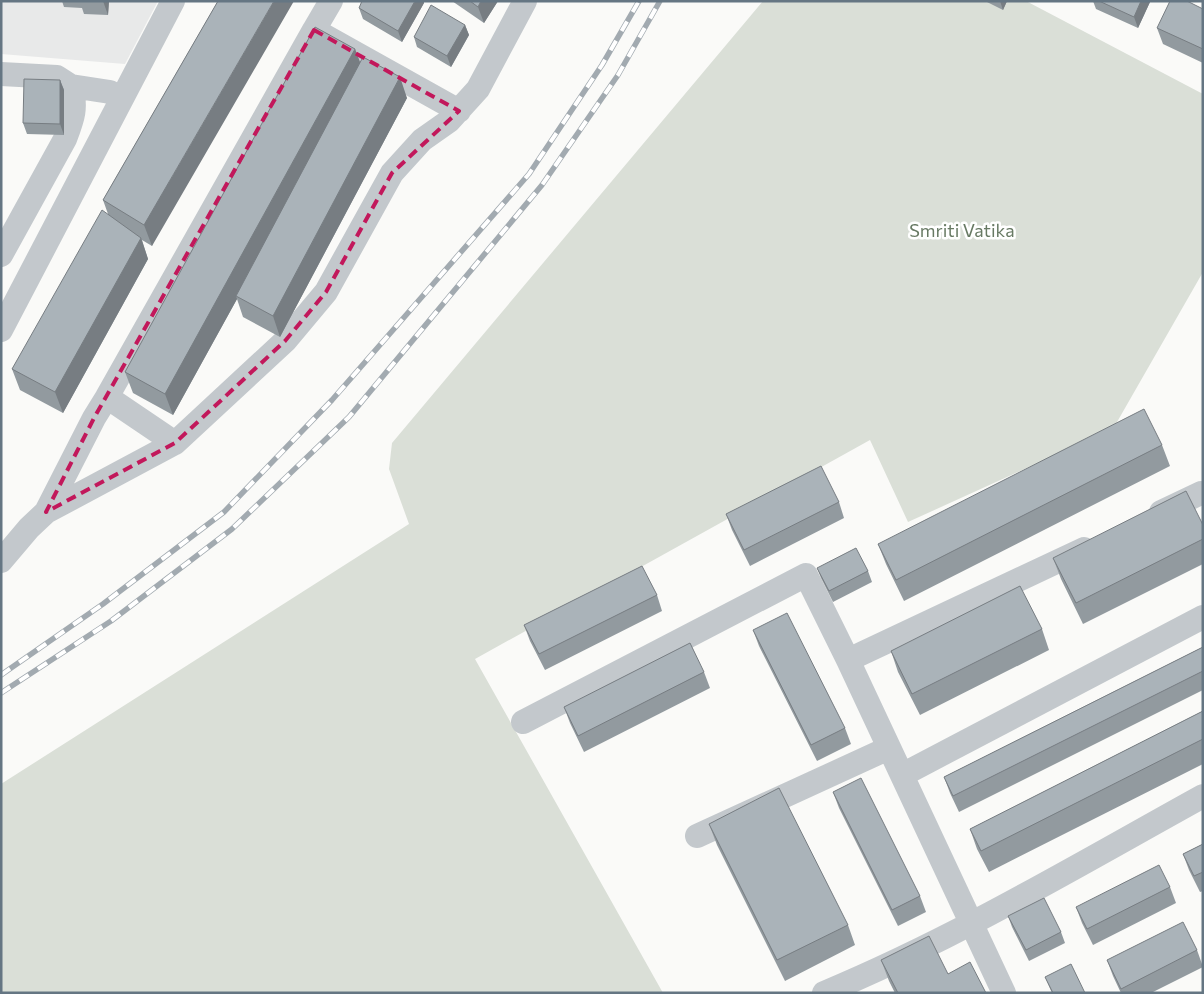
<svg xmlns="http://www.w3.org/2000/svg" width="1204" height="994" font-family="Commissioner,sans-serif">
	<style>
		.built { fill: #e8e9e9 }
		.green { fill: #dadfd7 }
		.lines { fill: none; stroke-linecap: round; stroke-linejoin: round }
		.street { stroke: #c3c8cc; stroke-width: 24 }
		.rail-casing { stroke: #a2aab0; stroke-width: 5.5 }
		.rail { stroke: #fff; stroke-width: 4; stroke-dasharray: 11; stroke-linecap: butt }
		.wall { fill: #929a9f }
		.shaded-wall { fill: #777d82 }
		.building { fill: #aab3b9; stroke: #777d82 }
		.marked { fill: none; stroke: #c2185b; stroke-width: 4; stroke-dasharray: 10 6; stroke-linejoin: round }
		.labels { text-anchor: middle; dominant-baseline: central; stroke-width: 5; stroke-linejoin: round; paint-order: stroke }
		.park-label { font-size: 18px; fill: #687a64; stroke: #fff }
	</style>
	<rect width="100%" height="100%" fill="#fafaf8"/>
	<path class="built" d="M 1,1 L 158,1 L 125,64 L 1,54 Z"/>
	<path class="green" d="M 763,1 L 1026,1 L 1203,94 L 1203,272 L 1113,429 L 908,522 L 870,440 L 475,659 L 663,993 L 1,993 L 1,784 L 409,524 L 389,469 L 392,443 Z"/>
	<g class="lines">
		<path class="street" d="M 314,30 L 331,1
			M 1,74 L 57,77 L 71,86 C 77,108 73,118 65,139 L 1,255
			M 71,86 L 110,92 L 121,100
			M 1,330 L 173,1
			M 107,397 L 314,30 L 459,111
			M 46,512 L 94,418 L 107,397 L 175,443
			M 1161,512 L 1201,493
			M 1,561 L 29,528 L 46,512 L 175,443 L 285,341 L 326,292 L 392,173 L 422,140 L 449,121 L 478,89 L 525,1
			M 848,660 L 1084,549
			M 523,722 L 806,575 L 848,660 L 1004,993
			M 902,775 L 1203,617
			M 697,836 L 889,748
			M 824,993 C 956,938 1078,865 1203,796"/>
		<g class="rail-casing">
			<path id="rail" d="M 1,675 L 103,604 L 224,512 L 332,400 L 529,174 L 602,65 L 639,1
				M 1,693 L 111,621 L 232,529 L 349,417 L 542,185 L 618,75 L 660,1"/>
		</g>
		<use href="#rail" class="rail"/>
	</g>
	<path class="wall" d="M 62,1 L 109,1 L 108,15 L 84,14 L 82,8 L 64,7 Z
		M 218,1 L 152,246 L 142,240 L 148,259 L 63,413 L 20,390 L 12,369 L 108,214 L 103,200 Z
		M 452,1 L 498,1 L 484,23 Z
		M 985,1 L 1007,1 L 1003,10 Z
		M 1093,1 L 1150,1 L 1150,2 L 1138,28 L 1096,9 Z
		M 424,3 L 402,42 L 363,19 L 359,8 Z
		M 1203,9 L 1203,63 L 1163,44 L 1157,28 Z
		M 465,25 L 469,35 L 451,67 L 417,47 L 414,37 Z
		M 355,49 L 360,63 L 407,98 L 280,337 L 243,317 L 237,299 L 173,415 L 133,393 L 125,372 Z
		M 60,80 L 64,90 L 64,135 L 27,134 L 23,123 Z
		M 1162,445 L 1170,466 L 904,601 L 886,564 L 878,544 Z
		M 839,502 L 844,518 L 750,566 L 732,530 L 726,514 Z
		M 1203,525 L 1203,564 L 1083,624 L 1061,579 L 1053,558 Z
		M 817,568 L 868,571 L 872,582 L 833,602 L 821,578 Z
		M 657,595 L 662,611 L 545,670 L 530,641 L 524,625 Z
		M 1042,629 L 1049,650 L 920,715 L 898,672 L 891,651 Z
		M 753,630 L 845,728 L 851,744 L 817,761 L 759,646 Z
		M 1203,647 L 1203,690 L 959,812 L 950,793 L 944,777 Z
		M 704,672 L 710,688 L 584,752 L 570,723 L 564,707 Z
		M 1203,711 L 1203,764 L 989,872 L 977,849 L 970,829 Z
		M 833,792 L 920,896 L 926,912 L 898,926 L 839,808 Z
		M 709,824 L 848,925 L 855,945 L 785,981 L 717,845 Z
		M 1203,844 L 1203,891 L 1200,892 L 1189,870 L 1183,854 Z
		M 1170,887 L 1176,903 L 1093,945 L 1082,923 L 1076,907 Z
		M 1008,916 L 1061,932 L 1065,943 L 1029,961 L 1012,927 Z
		M 1197,950 L 1203,967 L 1151,993 L 1121,993 L 1113,976 L 1107,960 Z
		M 881,960 L 948,974 L 986,993 L 895,993 L 889,981 Z
		M 1045,977 L 1085,993 L 1052,993 Z"/>
	<path class="shaded-wall" d="M 103,1 L 109,1 L 108,15 Z
		M 274,1 L 294,1 L 152,246 L 144,225 Z
		M 415,1 L 424,1 L 424,3 L 402,42 L 398,31 Z
		M 481,1 L 498,1 L 484,23 L 478,7 Z
		M 1000,1 L 1007,1 L 1003,10 Z
		M 1141,1 L 1150,2 L 1138,28 L 1134,17 Z
		M 465,25 L 469,35 L 451,67 L 447,56 Z
		M 355,49 L 363,70 L 236,296 L 237,299 L 173,415 L 165,394 Z
		M 400,77 L 407,98 L 280,337 L 273,316 Z
		M 60,80 L 64,90 L 64,135 L 60,124 Z
		M 141,238 L 148,259 L 63,413 L 55,392 Z"/>
	<path class="building" d="M 218,1 L 274,1 L 144,225 L 103,200 Z
		M 362,1 L 415,1 L 398,31 L 359,8 Z
		M 470,1 L 481,1 L 478,7 Z
		M 1099,1 L 1141,1 L 1134,17 Z
		M 1170,1 L 1187,1 L 1203,9 L 1203,49 L 1157,28 Z
		M 431,5 L 465,25 L 447,56 L 414,37 Z
		M 315,27 L 355,49 L 165,394 L 125,372 Z
		M 363,57 L 400,77 L 273,316 L 236,296 Z
		M 24,79 L 60,80 L 60,124 L 23,123 Z
		M 102,210 L 141,238 L 55,392 L 12,369 Z
		M 1144,409 L 1162,445 L 896,580 L 878,544 Z
		M 821,466 L 839,502 L 744,550 L 726,514 Z
		M 1186,491 L 1203,525 L 1203,539 L 1076,603 L 1053,558 Z
		M 856,548 L 868,571 L 829,591 L 817,568 Z
		M 642,566 L 657,595 L 539,654 L 524,625 Z
		M 1020,586 L 1042,629 L 912,694 L 891,651 Z
		M 787,613 L 845,728 L 811,745 L 753,630 Z
		M 690,643 L 704,672 L 578,736 L 564,707 Z
		M 1203,647 L 1203,671 L 953,796 L 944,777 Z
		M 1203,711 L 1203,739 L 981,851 L 970,829 Z
		M 861,778 L 920,896 L 892,910 L 833,792 Z
		M 779,788 L 848,925 L 777,960 L 709,824 Z
		M 1203,844 L 1203,872 L 1194,876 L 1183,854 Z
		M 1159,865 L 1170,887 L 1087,929 L 1076,907 Z
		M 1044,898 L 1061,932 L 1026,950 L 1008,916 Z
		M 1183,922 L 1197,950 L 1121,989 L 1107,960 Z
		M 929,936 L 948,974 L 970,962 L 986,993 L 898,993 L 881,960 Z
		M 1071,964 L 1085,993 L 1053,993 L 1045,977 Z"/>
	<path class="marked" d="M 314,30 L 459,111 L 392,173 L 326,292 L 285,341 L 175,443 L 46,512 L 94,418 Z"/>
	<g class="labels">
		<g class="park-label">
			<text x="962" y="230">Smriti Vatika</text>
		</g>
	</g>
	<rect width="1204" height="994" fill="none" stroke="#657683" stroke-width="5"/>
</svg>
